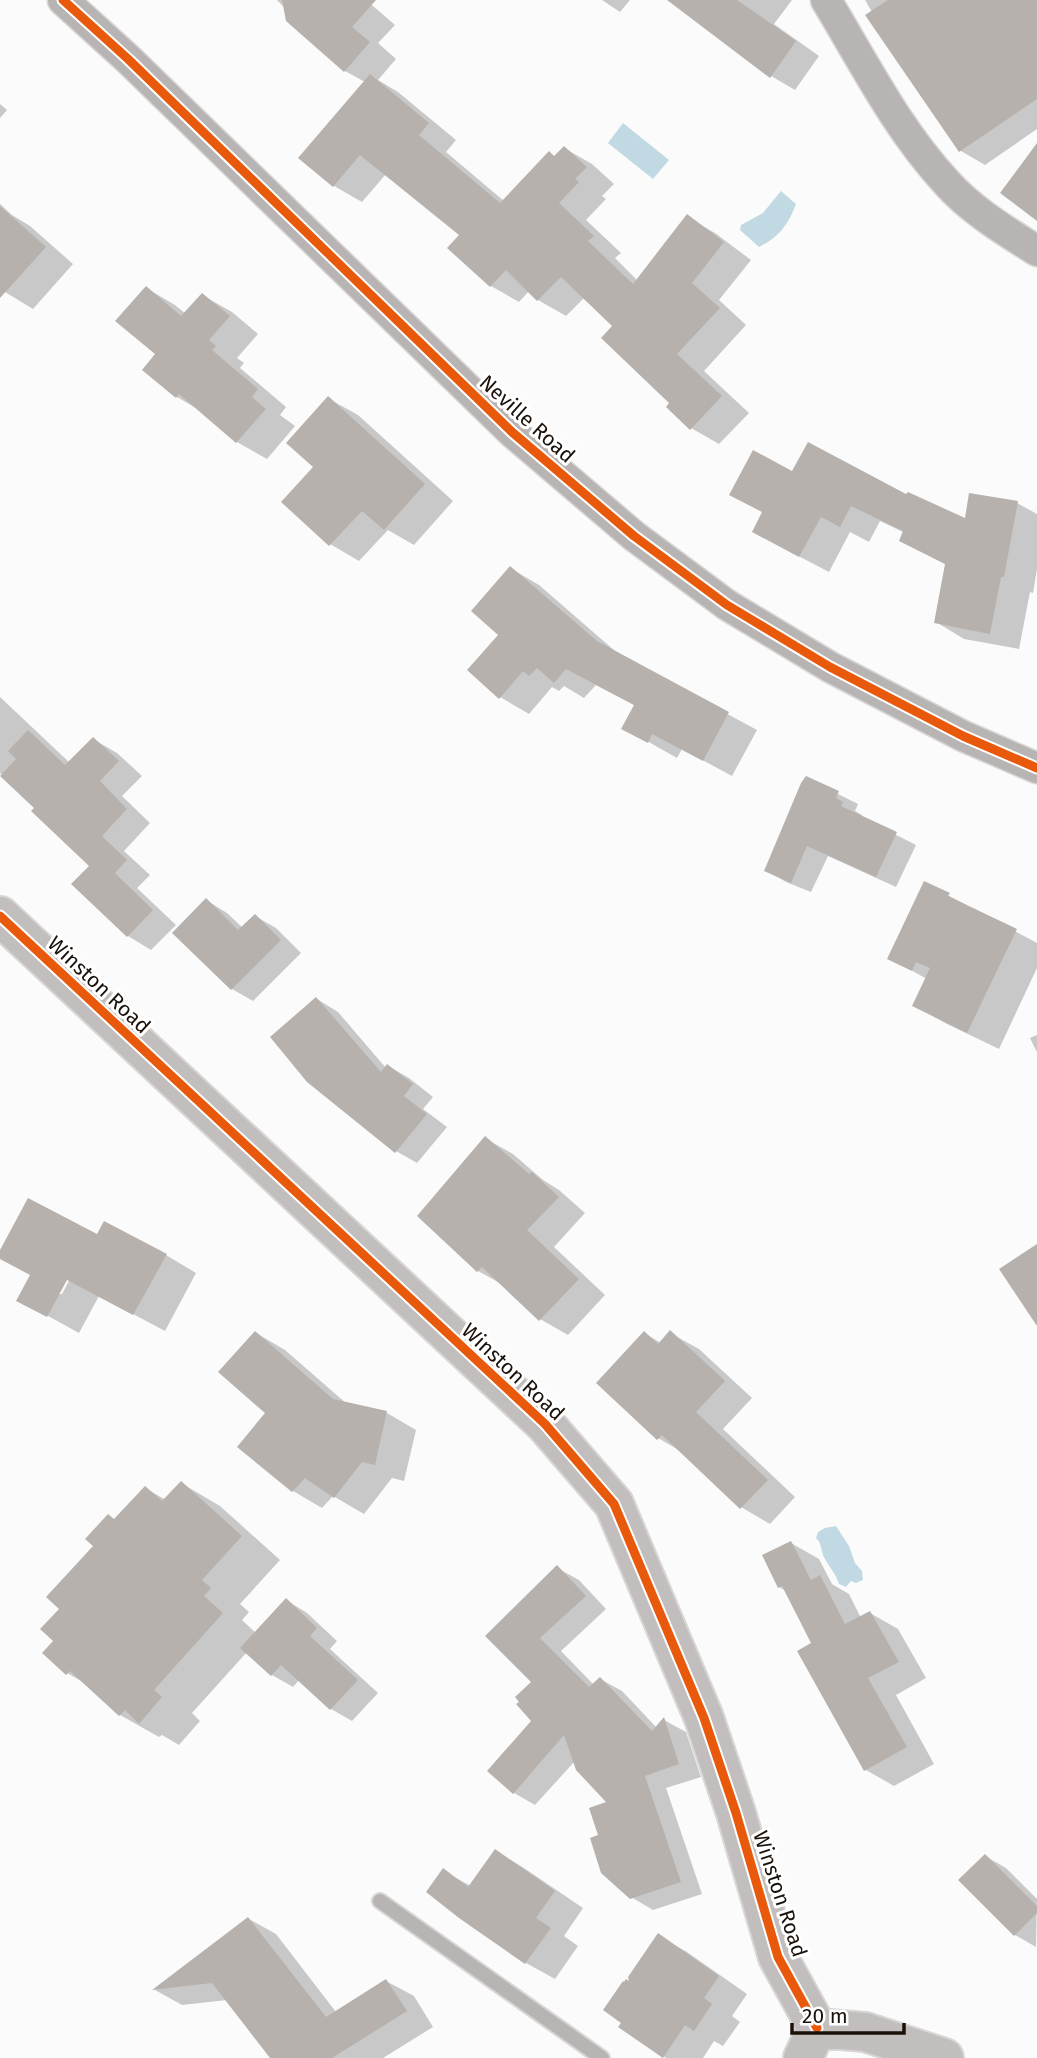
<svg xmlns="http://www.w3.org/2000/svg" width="1037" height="2058" font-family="'Fira Sans',sans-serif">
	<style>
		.water { fill: #c0d9e2 }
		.shadow { fill: #0003; fill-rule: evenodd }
		.building { fill: #b6b1ad }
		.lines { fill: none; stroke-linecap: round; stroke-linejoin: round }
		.lane-casing { stroke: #d7d6d4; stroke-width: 18 }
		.street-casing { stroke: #d7d6d4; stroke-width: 33 }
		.secondary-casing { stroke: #d7d6d4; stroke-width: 42 }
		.lane { stroke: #b8b4b3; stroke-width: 14 }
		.street { stroke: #b8b4b3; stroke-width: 30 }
		.secondary { stroke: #c1bebd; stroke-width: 38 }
		.cycleway-casing { stroke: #fff; stroke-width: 13 }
		.cycleway { stroke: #e8590c; stroke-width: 9 }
		.labels { text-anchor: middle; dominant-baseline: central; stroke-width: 6; stroke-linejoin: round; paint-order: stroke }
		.street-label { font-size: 21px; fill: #1b1109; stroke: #fff }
	</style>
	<rect width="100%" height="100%" fill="#fbfbfb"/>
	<path class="water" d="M 623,123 L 669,160 L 653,179 L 608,143 Z
		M 781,191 L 796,204 C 788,225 779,237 759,247 L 740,230 L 741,225 L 763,213 Z
		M 836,1526 L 849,1546 L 855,1563 L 862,1571 L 863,1580 L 856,1583 L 851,1581 L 846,1587 L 839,1584 C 836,1574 830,1568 825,1559 C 820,1551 823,1545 816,1538 L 818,1532 L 825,1528 Z"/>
	<path class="shadow" d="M 277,0 L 366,0 L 395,25 L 378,43 L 396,59 L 378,80 L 398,92 L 456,140 L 446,152 L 504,201 L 564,148 L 592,164 L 614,184 L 602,196 L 606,199 L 586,220 L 621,253 L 615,258 L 638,281 L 687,217 L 715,233 L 751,260 L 719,300 L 746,325 L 704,371 L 749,413 L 719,444 L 691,428 L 614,326 L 585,297 L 566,316 L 538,300 L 529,291 L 519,302 L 491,286 L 462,235 L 386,174 L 362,202 L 334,186 L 301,158 L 365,82 L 345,71 Z
		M 602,0 L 630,0 L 620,12 Z
		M 669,0 L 792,0 L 774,24 L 819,56 L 795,90 L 771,76 Z
		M 865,0 L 1034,0 L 1037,2 L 1037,129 L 985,165 L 961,151 L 911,79 Z
		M 0,104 L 7,110 L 0,118 Z
		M 0,204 L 12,215 L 30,226 L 73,264 L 33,309 L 0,289 Z
		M 146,288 L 175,305 L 186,314 L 202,295 L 232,312 L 258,334 L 237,358 L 244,363 L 240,368 L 286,407 L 280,415 L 295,426 L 267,459 L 237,442 L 201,411 L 177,397 L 157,354 Z
		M 329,399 L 358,415 L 453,501 L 414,545 L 388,530 L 359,561 L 330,544 L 316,467 Z
		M 793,473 L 907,497 L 967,520 L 1017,503 L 1037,514 L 1037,569 L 1033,593 L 1030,592 L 1019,649 L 964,639 L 936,622 L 947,565 L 901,540 L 905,533 L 880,521 L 869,542 L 850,532 L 829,572 L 783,548 Z
		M 510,568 L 539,585 L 622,657 L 757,730 L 732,776 L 682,749 L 677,758 L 624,728 L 636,706 L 596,685 L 584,698 L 564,686 L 559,691 L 552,687 L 529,714 L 500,697 L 501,635 Z
		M 0,697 L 70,763 L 93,739 L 117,753 L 142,776 L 122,796 L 150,823 L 124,851 L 150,875 L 137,888 L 176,925 L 151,950 L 128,936 L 91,866 L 36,808 L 0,773 Z
		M 806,778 L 858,804 L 855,811 L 862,815 L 861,817 L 916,845 L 896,887 L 828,856 L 811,892 L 786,882 L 766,870 Z
		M 925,883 L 1037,943 L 1037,968 L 999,1049 L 945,1023 L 915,1006 L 927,979 L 889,958 Z
		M 206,900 L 227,913 L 243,928 L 255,916 L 276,928 L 301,953 L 253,1001 L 232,989 Z
		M 317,999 L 338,1012 L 386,1068 L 388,1066 L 409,1078 L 433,1097 L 423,1109 L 447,1127 L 417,1163 L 396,1151 Z
		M 1037,1035 L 1037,1052 L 1030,1038 Z
		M 486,1139 L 513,1154 L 543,1180 L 559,1190 L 585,1213 L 554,1247 L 605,1295 L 568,1335 L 540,1319 L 505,1286 L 478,1271 L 419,1216 Z
		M 98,1237 L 166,1255 L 196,1273 L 165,1331 L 99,1296 L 79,1333 L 19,1300 L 32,1275 L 0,1257 L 0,1254 ZM 70,1271 L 73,1273 L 62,1294 L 58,1294 Z
		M 256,1333 L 285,1350 L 347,1404 L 387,1413 L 416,1430 L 404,1481 L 392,1478 L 364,1514 L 333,1496 L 322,1508 L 293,1491 L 239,1446 L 268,1413 Z
		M 644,1333 L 661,1343 L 670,1333 L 699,1349 L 752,1398 L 723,1429 L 795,1497 L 770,1524 L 741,1507 L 684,1453 L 658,1438 Z
		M 181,1483 L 220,1506 L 280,1560 L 240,1604 L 249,1612 L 242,1620 L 256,1633 L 286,1600 L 307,1613 L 337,1641 L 330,1649 L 378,1693 L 352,1721 L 331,1709 L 299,1680 L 293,1687 L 272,1675 L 247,1652 L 192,1713 L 200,1721 L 179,1745 L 162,1735 L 159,1737 L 120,1715 L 88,1685 L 67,1673 L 55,1641 L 61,1609 L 95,1546 L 115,1520 L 145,1488 L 166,1500 Z
		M 791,1543 L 819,1559 L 832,1584 L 849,1594 L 861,1618 L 870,1613 L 898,1629 L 926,1678 L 896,1695 L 934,1764 L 894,1786 L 866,1770 L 813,1644 L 786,1591 L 779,1587 Z
		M 557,1568 L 579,1580 L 606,1609 L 561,1651 L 594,1685 L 600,1679 L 622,1691 L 657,1728 L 664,1720 L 686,1732 L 701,1777 L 666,1788 L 702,1894 L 653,1910 L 631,1897 L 600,1837 L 609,1803 L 575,1761 L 535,1805 L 514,1793 L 534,1721 L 534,1682 L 487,1636 Z
		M 495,1851 L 524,1868 L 583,1908 L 564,1936 L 578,1946 L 555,1979 L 526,1963 L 460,1916 L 443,1871 L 471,1886 Z
		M 985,1856 L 1006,1868 L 1037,1899 L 1036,1947 L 1015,1935 Z
		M 249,1919 L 276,1934 L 336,2012 L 386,1981 L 414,1996 L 433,2027 L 383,2058 L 273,2058 L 227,2000 L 182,2005 L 155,1990 Z
		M 658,1936 L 687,1952 L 747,1994 L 732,2016 L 740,2022 L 723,2046 L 714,2041 L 703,2058 L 666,2058 L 620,2027 L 623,2022 L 632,1985 Z"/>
	<path class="building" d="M 282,0 L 376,0 L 352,27 L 370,42 L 344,72 L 286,21 Z
		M 667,0 L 737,0 L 796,41 L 770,78 Z
		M 888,0 L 1037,0 L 1037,99 L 959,152 L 865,15 Z
		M 370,74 L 429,123 L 419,135 L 500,203 L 549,151 L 554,156 L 564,146 L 587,167 L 575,179 L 579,182 L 559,203 L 594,236 L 588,241 L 633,284 L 687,214 L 724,242 L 692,283 L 720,308 L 677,354 L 722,396 L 690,430 L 666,407 L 669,403 L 601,338 L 612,326 L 561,277 L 537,301 L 506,270 L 490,287 L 447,248 L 459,235 L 360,155 L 333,187 L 298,158 Z
		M 1037,143 L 1037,221 L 1000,193 Z
		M 0,206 L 46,247 L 0,298 Z
		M 146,286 L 181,316 L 202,293 L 230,316 L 209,340 L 216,346 L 212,350 L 258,389 L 252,397 L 266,409 L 236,443 L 179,394 L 176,398 L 142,370 L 155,354 L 115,321 Z
		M 328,396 L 425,484 L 384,530 L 362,511 L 329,546 L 281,502 L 313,467 L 286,443 Z
		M 808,442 L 906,494 L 908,492 L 965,518 L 969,493 L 1018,501 L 1004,577 L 1001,577 L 990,634 L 934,623 L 945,564 L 899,541 L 903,531 L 851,506 L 840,527 L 821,517 L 799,557 L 752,532 L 762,512 L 729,495 L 753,450 L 792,471 Z
		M 510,566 L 597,641 L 729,712 L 703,761 L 652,734 L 648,743 L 621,729 L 634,705 L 566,669 L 554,683 L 537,668 L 529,676 L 523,671 L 499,699 L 467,670 L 498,635 L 471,611 Z
		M 28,730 L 65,765 L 93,737 L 119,761 L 100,781 L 127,809 L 102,836 L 127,860 L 115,873 L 153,910 L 127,937 L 71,884 L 89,866 L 31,811 L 34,808 L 0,776 L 16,759 L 8,751 Z
		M 806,776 L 839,791 L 836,798 L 843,802 L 841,806 L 897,832 L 876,877 L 807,846 L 791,883 L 764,871 L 801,783 Z
		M 924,881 L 950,893 L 948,896 L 1017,929 L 967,1033 L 912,1006 L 930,968 L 916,962 L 912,971 L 887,959 Z
		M 206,898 L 238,930 L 255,914 L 281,940 L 231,990 L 172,933 Z
		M 316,997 L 381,1072 L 387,1064 L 413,1084 L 404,1096 L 427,1114 L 395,1153 L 307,1082 L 270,1037 Z
		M 485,1136 L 529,1174 L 532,1172 L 559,1197 L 527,1230 L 579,1279 L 539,1321 L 482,1267 L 477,1272 L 417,1216 Z
		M 28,1198 L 97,1234 L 104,1221 L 167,1254 L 133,1315 L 67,1280 L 47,1317 L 16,1301 L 30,1275 L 0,1259 L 0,1250 Z
		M 1037,1244 L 1037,1326 L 999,1269 Z
		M 670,1330 L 725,1381 L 696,1412 L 768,1480 L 740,1509 L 662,1435 L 657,1440 L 596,1383 L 644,1331 L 658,1344 Z
		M 255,1331 L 333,1399 L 387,1411 L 375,1465 L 362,1462 L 334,1498 L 305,1478 L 292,1492 L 237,1447 L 265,1413 L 218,1372 Z
		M 181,1481 L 242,1536 L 202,1580 L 211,1588 L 204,1596 L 223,1613 L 154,1690 L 162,1697 L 139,1724 L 125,1710 L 119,1716 L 70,1671 L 66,1675 L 42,1653 L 53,1641 L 40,1629 L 59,1609 L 46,1597 L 93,1546 L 85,1539 L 108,1514 L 114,1519 L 145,1486 L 162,1501 Z
		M 791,1541 L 811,1580 L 820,1575 L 845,1624 L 870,1611 L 899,1662 L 868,1678 L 907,1747 L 864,1771 L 797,1651 L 811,1643 L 782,1586 L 778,1588 L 762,1555 Z
		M 557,1565 L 586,1596 L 540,1638 L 589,1687 L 600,1677 L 652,1731 L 664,1717 L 679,1764 L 645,1776 L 681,1882 L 630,1899 L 601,1873 L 590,1838 L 598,1835 L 589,1808 L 606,1802 L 576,1770 L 564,1735 L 513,1794 L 487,1771 L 531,1721 L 516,1704 L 519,1702 L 515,1697 L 531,1682 L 485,1636 Z
		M 286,1598 L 317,1628 L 310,1636 L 358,1680 L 330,1710 L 281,1665 L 271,1676 L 240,1648 Z
		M 495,1849 L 555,1891 L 536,1918 L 551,1928 L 525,1964 L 459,1918 L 426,1892 L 443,1868 L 468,1887 Z
		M 985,1854 L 1037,1906 L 1037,1913 L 1014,1936 L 958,1880 Z
		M 248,1917 L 326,2017 L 386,1979 L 407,2011 L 332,2058 L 270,2058 L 212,1983 L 152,1990 Z
		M 658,1933 L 719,1976 L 704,1998 L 712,2004 L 694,2031 L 685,2025 L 663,2058 L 618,2027 L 621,2023 L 603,2010 L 623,1981 L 624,1982 L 626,1979 L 629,1981 L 628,1977 Z"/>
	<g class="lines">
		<g class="lane-casing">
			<path id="lane" d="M 380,1901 L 602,2058"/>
		</g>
		<g class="street-casing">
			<path id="street" d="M 63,0 L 128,59 L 512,432 L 634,536 L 727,605 L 830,667 L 963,736 L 1037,768
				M 826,0 C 864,63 897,129 947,183 C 972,211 1006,231 1037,251"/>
		</g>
		<g class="secondary-casing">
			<path id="secondary" d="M 0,916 L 545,1424 L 614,1504 L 704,1718 L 736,1813 L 778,1957 L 817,2028
				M 817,2028 L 865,2032 L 944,2058
				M 803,2058 L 817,2028"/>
		</g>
		<use href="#lane" class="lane"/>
		<use href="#street" class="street"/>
		<use href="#secondary" class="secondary"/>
		<g class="cycleway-casing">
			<path id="cycleway" d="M 63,0 L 128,59 L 512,432 L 634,536 L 727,605 L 830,667 L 963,736 L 1037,768
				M 0,916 L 545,1424 L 614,1504 L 704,1718 L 736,1813 L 778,1957 L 817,2028"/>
		</g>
		<use href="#cycleway" class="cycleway"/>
	</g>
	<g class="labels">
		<g class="street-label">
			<text transform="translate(527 419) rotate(42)">Neville Road</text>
			<text transform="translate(99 985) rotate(43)">Winston Road</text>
			<text transform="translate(513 1372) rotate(43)">Winston Road</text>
			<text transform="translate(780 1894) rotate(72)">Winston Road</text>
		</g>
	</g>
	<path d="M792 2023v10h112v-10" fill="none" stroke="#1b1109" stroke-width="3.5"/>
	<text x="802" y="2023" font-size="21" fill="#1b1109" stroke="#ffffff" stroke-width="5" paint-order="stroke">20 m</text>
</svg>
